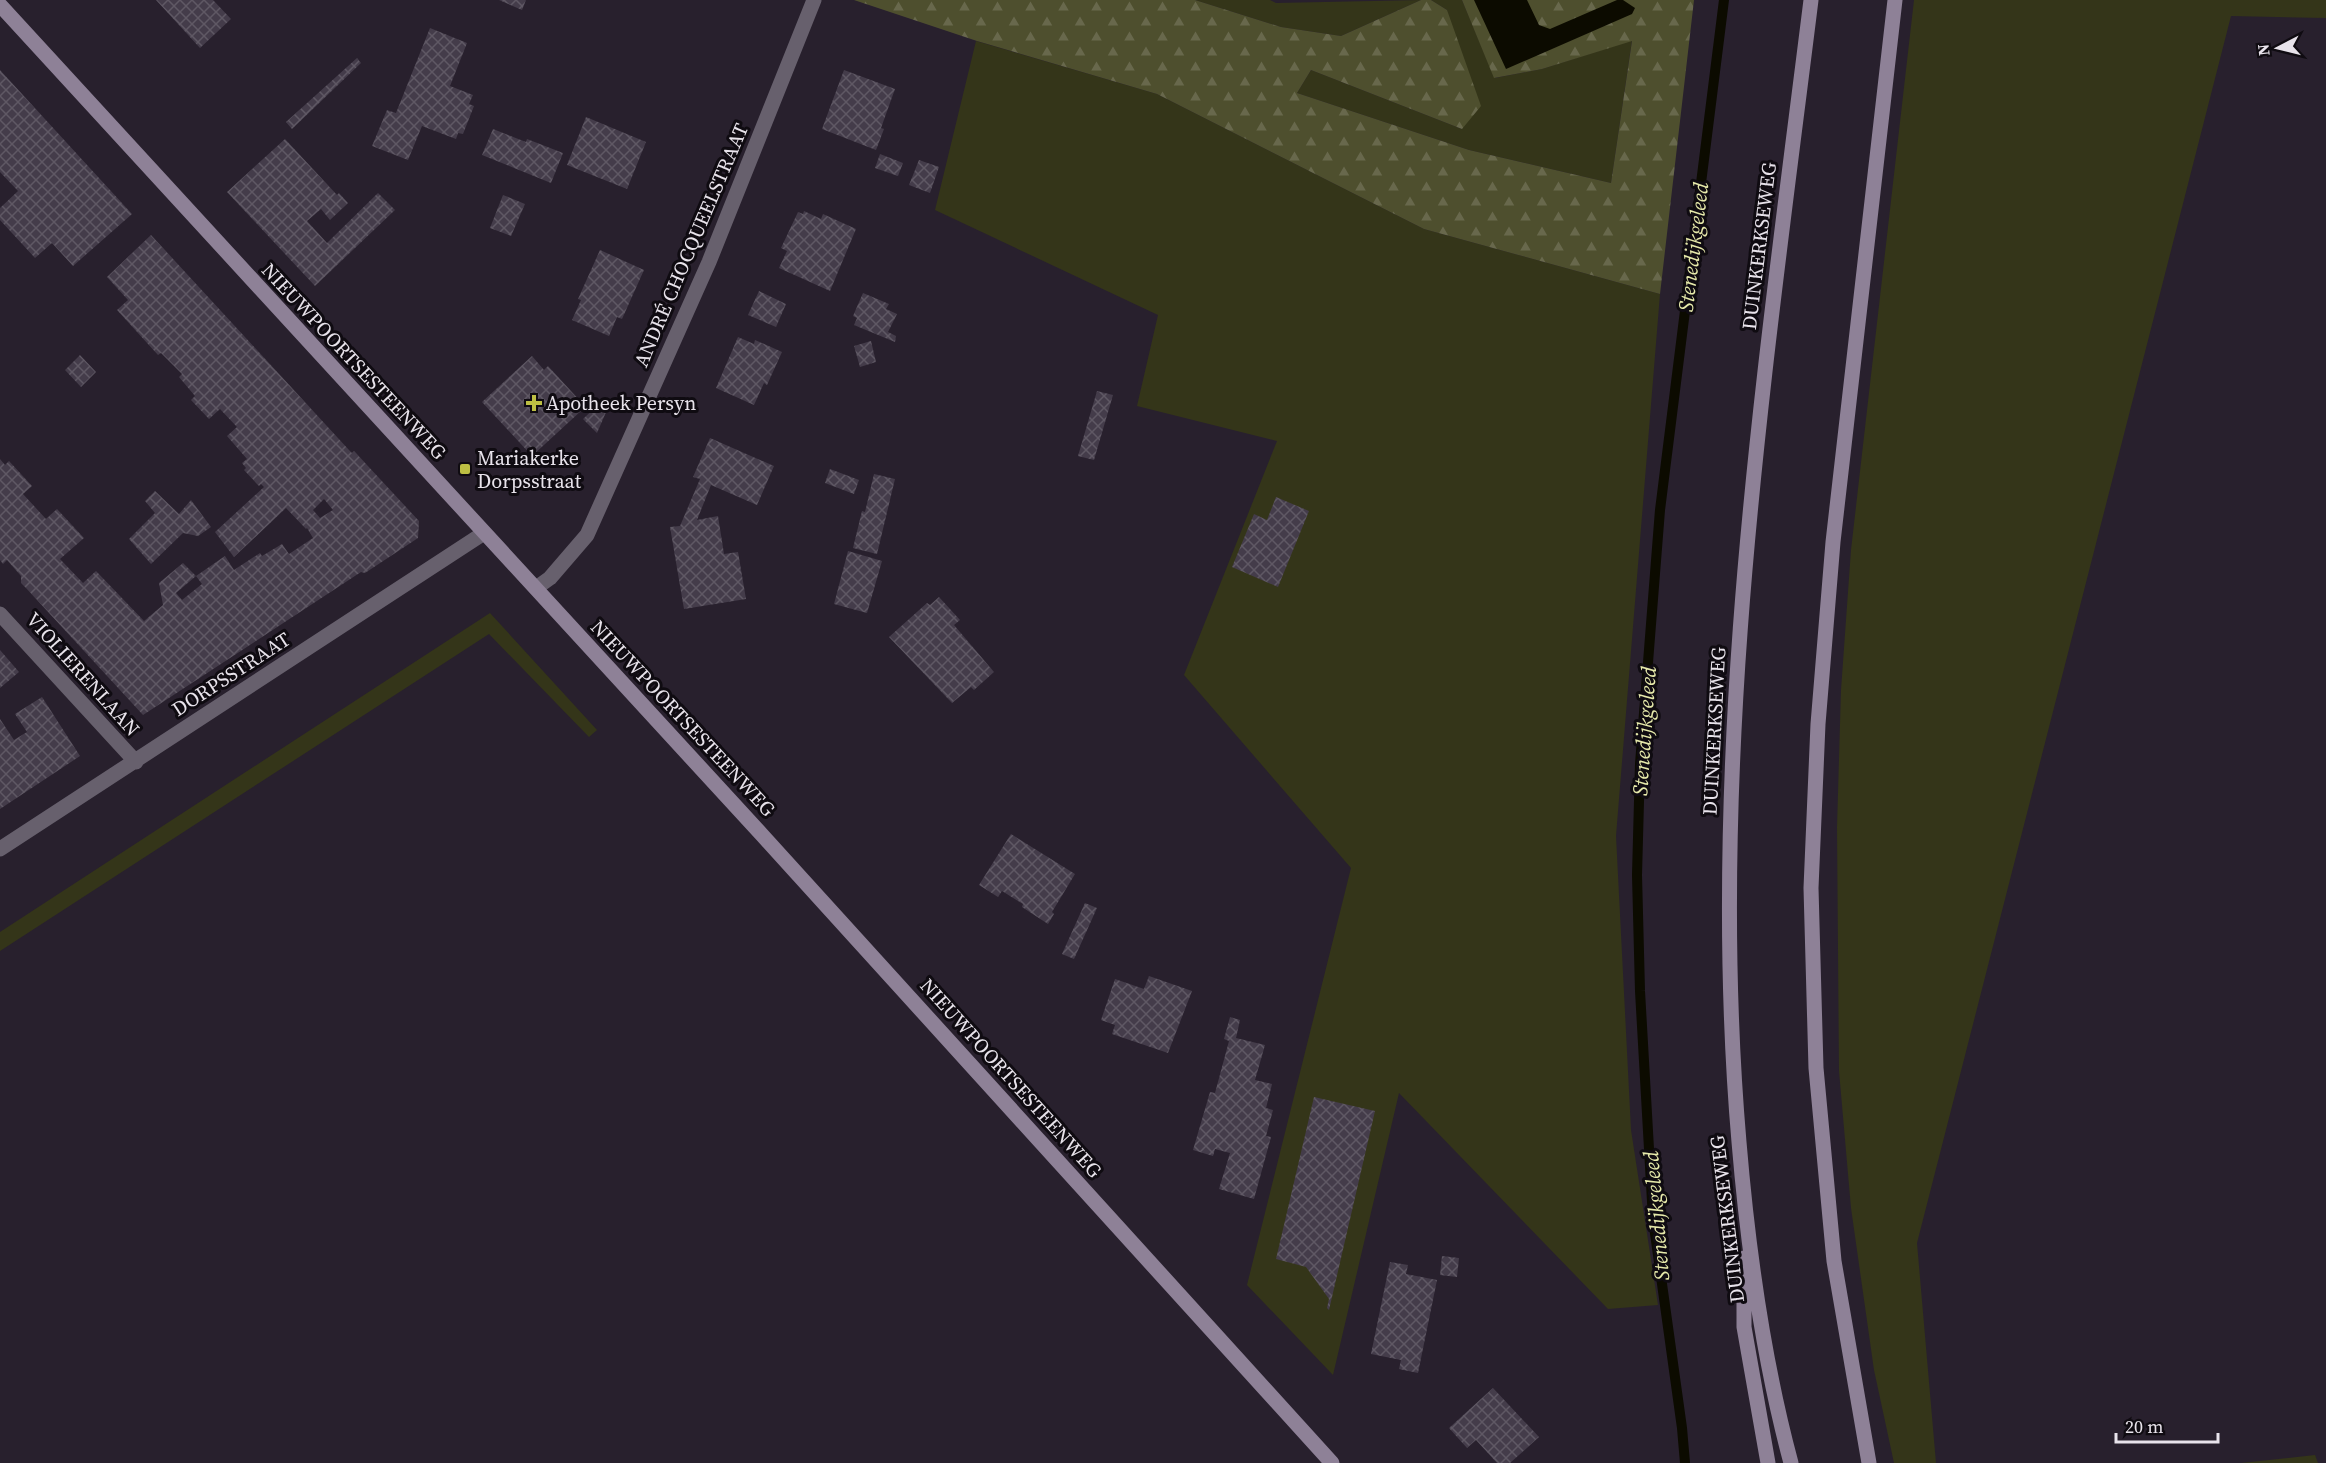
<svg xmlns="http://www.w3.org/2000/svg" width="2326" height="1463" font-family="'Source Serif 4',serif">
	<style>
		.grass { fill: #343519 }
		.forest { fill: url(#forest-firs) }
		.water { fill: #0c0b00 }
		.lines { fill: none; stroke-linecap: round; stroke-linejoin: round }
		.stream { stroke: #0c0b00; stroke-width: 10 }
		.building { fill: url(#building-cross-hatch); fill-rule: evenodd }
		.minor { stroke: #67606d; stroke-width: 15 }
		.secondary { stroke: #8e8197; stroke-width: 15 }
		.poi-dot { fill: #bdbf43; stroke: #0f0b11; stroke-width: 2 }
		.labels { text-anchor: middle; dominant-baseline: central; stroke-width: 6; stroke-linejoin: round; paint-order: stroke }
		.street-label { font-size: 20px; fill: #e8e3eb; stroke: #0f0b11 }
		.poi-label { font-size: 20px; fill: #e8e3eb; stroke: #0f0b11; text-anchor: start }
		.water-label { font-size: 21px; font-style: italic; fill: #e7eaab; stroke: #0f0b11 }
	</style>
	<defs>
		<pattern id="forest-firs" width="22" height="20" patternUnits="userSpaceOnUse" patternTransform="scale(1.5)"><rect width="22" height="20" fill="#4e4f2e"/><path d="M5 1l3.5 6h-7zM16 11l3.5 6h-7z" fill="#68684c"/></pattern>
		<pattern id="building-cross-hatch" width="8" height="8" patternUnits="userSpaceOnUse" patternTransform="scale(1.5)"><rect width="8" height="8" fill="#443c4a"/><path d="M0 0l8 8M0 8l8-8" fill="none" stroke="#5f5864"/></pattern>
	</defs>
	<rect width="100%" height="100%" fill="#28202d"/>
	<path class="grass" d="M 1195,0 L 1270,0 L 1276,3 L 1421,0 L 1341,36 L 1281,27 Z
		M 1431,0 L 1462,0 L 1495,78 L 1542,69 L 1632,40 L 1611,183 L 1469,150 L 1297,93 L 1311,70 L 1462,129 L 1447,10 Z
		M 1914,0 L 2326,0 L 2326,18 L 2231,16 L 1917,1243 L 1936,1463 L 1894,1463 L 1874,1370 L 1851,1208 L 1839,1071 L 1837,828 L 1841,690 L 1851,550 Z
		M 976,41 L 1157,94 L 1424,229 L 1660,294 L 1616,836 L 1631,1130 L 1658,1305 L 1608,1309 L 1399,1093 L 1333,1375 L 1247,1285 L 1351,868 L 1184,675 L 1277,441 L 1137,406 L 1158,315 L 935,210 Z
		M 490,613 L 597,730 L 589,737 L 489,634 L 0,951 L 0,932 Z
		M 2315,1455 L 2318,1463 L 2241,1463 Z"/>
	<path class="forest" d="M 854,0 L 1195,0 L 1281,27 L 1341,36 L 1421,0 L 1431,0 L 1447,10 L 1481,106 L 1462,129 L 1311,70 L 1297,93 L 1469,150 L 1611,183 L 1632,41 L 1542,69 L 1494,78 L 1462,0 L 1694,0 L 1660,294 L 1424,229 L 1157,94 L 977,41 Z"/>
	<path class="water" d="M 1474,0 L 1527,0 L 1539,25 L 1550,29 L 1617,0 L 1623,0 L 1635,8 L 1632,14 L 1506,69 Z"/>
	<g class="lines">
		<path class="stream" d="M 1685,1463 L 1682,1428 L 1653,1219 L 1640,991 L 1637,875 L 1640,764 L 1660,510 L 1724,0"/>
	</g>
	<path class="building" d="M 156,0 L 213,0 L 231,19 L 200,48 Z
		M 499,0 L 526,0 L 522,10 Z
		M 430,28 L 467,43 L 450,86 L 473,95 L 469,104 L 474,106 L 463,134 L 458,133 L 456,139 L 422,126 L 408,160 L 372,146 L 387,110 L 396,113 Z
		M 357,58 L 361,63 L 292,129 L 286,122 Z
		M 0,70 L 132,214 L 73,266 L 52,243 L 35,258 L 0,220 L 0,208 L 18,191 L 0,172 Z
		M 844,70 L 895,89 L 881,128 L 884,129 L 876,150 L 822,129 Z
		M 586,117 L 646,142 L 627,189 L 567,165 Z
		M 493,129 L 526,142 L 527,139 L 563,153 L 551,183 L 482,155 Z
		M 285,139 L 337,195 L 339,193 L 348,203 L 330,220 L 321,209 L 307,221 L 327,243 L 378,193 L 395,210 L 315,286 L 227,192 Z
		M 880,154 L 903,163 L 898,176 L 875,168 Z
		M 919,160 L 939,167 L 930,193 L 909,185 Z
		M 503,195 L 525,204 L 511,236 L 490,228 Z
		M 804,211 L 821,219 L 823,214 L 856,229 L 830,291 L 779,268 L 787,251 L 781,248 L 798,212 L 803,214 Z
		M 151,235 L 349,450 L 352,453 L 354,451 L 419,521 L 418,538 L 365,573 L 361,572 L 143,715 L 26,588 L 21,583 L 21,576 L 7,560 L 3,564 L 0,560 L 0,459 L 5,465 L 9,461 L 32,486 L 23,494 L 46,519 L 57,509 L 84,538 L 60,559 L 83,583 L 96,571 L 144,621 L 163,605 L 159,583 L 183,563 L 196,576 L 176,593 L 182,600 L 202,584 L 196,576 L 225,556 L 234,570 L 260,553 L 262,556 L 282,544 L 289,554 L 313,538 L 307,528 L 306,529 L 286,508 L 234,557 L 215,532 L 264,487 L 261,484 L 259,486 L 244,470 L 246,468 L 242,463 L 247,459 L 227,436 L 237,427 L 220,409 L 209,419 L 191,400 L 195,396 L 179,377 L 182,374 L 161,353 L 158,355 L 117,310 L 128,300 L 107,277 ZM 324,499 L 333,510 L 320,518 L 313,510 Z
		M 600,250 L 644,270 L 622,319 L 617,317 L 609,336 L 572,320 L 581,300 L 578,299 Z
		M 759,291 L 786,304 L 776,327 L 748,315 Z
		M 863,293 L 889,304 L 886,309 L 897,314 L 888,332 L 896,336 L 895,342 L 854,325 L 857,318 L 853,316 Z
		M 738,337 L 754,344 L 755,340 L 782,352 L 767,385 L 764,383 L 754,405 L 716,388 Z
		M 871,341 L 876,362 L 860,367 L 854,346 Z
		M 80,355 L 96,372 L 81,387 L 65,370 Z
		M 532,356 L 544,370 L 548,366 L 582,403 L 579,406 L 582,410 L 532,456 L 482,402 Z
		M 1097,391 L 1113,395 L 1094,460 L 1078,456 Z
		M 606,397 L 610,403 L 597,433 L 583,419 Z
		M 710,438 L 774,466 L 757,505 L 711,485 L 697,520 L 718,516 L 724,554 L 738,552 L 746,599 L 684,609 L 670,527 L 680,526 L 700,479 L 693,477 Z
		M 830,469 L 859,480 L 854,494 L 825,483 Z
		M 874,474 L 895,479 L 877,554 L 853,548 L 862,511 L 865,512 Z
		M 155,491 L 179,514 L 191,500 L 211,527 L 198,536 L 183,533 L 151,564 L 129,539 L 155,513 L 145,501 Z
		M 1276,497 L 1309,511 L 1278,587 L 1232,567 L 1254,514 L 1267,520 Z
		M 848,551 L 882,561 L 867,613 L 834,604 Z
		M 939,597 L 960,620 L 954,625 L 994,672 L 974,690 L 971,687 L 952,703 L 889,637 L 927,603 L 930,605 Z
		M 0,650 L 19,672 L 0,688 Z
		M 42,697 L 80,756 L 0,809 L 0,719 L 14,740 L 27,732 L 15,714 Z
		M 1011,834 L 1075,874 L 1052,912 L 1054,914 L 1048,924 L 1022,907 L 1023,904 L 1002,891 L 998,897 L 979,885 Z
		M 1085,903 L 1097,908 L 1074,959 L 1062,954 Z
		M 1149,976 L 1192,991 L 1168,1053 L 1112,1034 L 1115,1025 L 1101,1020 L 1115,979 L 1144,989 Z
		M 1230,1017 L 1240,1020 L 1236,1038 L 1265,1045 L 1255,1080 L 1272,1084 L 1266,1108 L 1273,1110 L 1266,1136 L 1271,1137 L 1254,1199 L 1219,1189 L 1230,1153 L 1215,1149 L 1213,1156 L 1193,1150 L 1210,1092 L 1215,1093 L 1229,1041 L 1224,1039 Z
		M 1314,1097 L 1375,1111 L 1329,1310 L 1327,1308 L 1329,1299 L 1306,1267 L 1276,1259 Z
		M 1442,1256 L 1459,1258 L 1457,1277 L 1440,1275 Z
		M 1390,1262 L 1408,1265 L 1406,1274 L 1437,1280 L 1418,1373 L 1399,1369 L 1401,1360 L 1371,1354 Z
		M 1493,1388 L 1539,1437 L 1510,1463 L 1497,1463 L 1476,1440 L 1467,1448 L 1449,1428 Z"/>
	<g class="lines">
		<path class="minor" d="M 536,588 L 550,578 L 587,535 L 709,262 L 814,0
			M 0,614 L 136,762
			M 0,849 L 484,533"/>
		<path class="secondary" d="M 0,5 L 763,836 L 1332,1463
			M 1744,1258 L 1744,1327 L 1768,1463
			M 1791,1463 C 1763,1359 1748,1250 1739,1142 C 1706,760 1764,378 1811,0
			M 1869,1463 L 1834,1261 L 1816,1068 L 1811,888 L 1818,724 L 1833,542 L 1895,0"/>
	</g>
	<g class="poi-dot">
		<path d="M531 394h6v6h6v6h-6v6h-6v-6h-6v-6h6z"/>
		<rect x="459" y="463" width="12" height="12" rx="3"/>
	</g>
	<g class="labels">
		<g class="street-label">
			<text transform="translate(691 245) rotate(-67)">ANDRÉ CHOCQUEELSTRAAT</text>
			<text transform="translate(1759 246) rotate(-83)">DUINKERKSEWEG</text>
			<text transform="translate(354 361) rotate(47)">NIEUWPOORTSESTEENWEG</text>
			<text transform="translate(83 674) rotate(48)">VIOLIERENLAAN</text>
			<text transform="translate(231 674) rotate(-33)">DORPSSTRAAT</text>
			<text transform="translate(683 718) rotate(47)">NIEUWPOORTSESTEENWEG</text>
			<text transform="translate(1714 731) rotate(-87)">DUINKERKSEWEG</text>
			<text transform="translate(1011 1078) rotate(48)">NIEUWPOORTSESTEENWEG</text>
			<text transform="translate(1727 1219) rotate(-97)">DUINKERKSEWEG</text>
		</g>
		<g class="poi-label">
			<text x="546" y="403">Apotheek Persyn</text>
			<text x="477" y="458">Mariakerke<tspan x="477" dy="23">Dorpsstraat</tspan></text>
		</g>
		<g class="water-label">
			<text transform="translate(1693 247) rotate(-83)">Stenedijkgeleed</text>
			<text transform="translate(1644 731) rotate(-86)">Stenedijkgeleed</text>
			<text transform="translate(1656 1216) rotate(-95)">Stenedijkgeleed</text>
		</g>
	</g>
	<g transform="translate(2278 48) rotate(263)" stroke="#0f0b11" stroke-width="4.5" paint-order="stroke">
	<path d="M0-4.5L10 22L0 15L-10 22Z" fill="#e8e3eb"/>
	<text y="-9" font-size="16" font-weight="bold" text-anchor="middle" fill="#e8e3eb">N</text>
	</g>
	<path d="M2116 1433v9h102v-9" fill="none" stroke="#e8e3eb" stroke-width="3"/>
	<text x="2125" y="1433" font-size="18" fill="#e8e3eb" stroke="#0f0b11" stroke-width="4.5" paint-order="stroke">20 m</text>
</svg>
